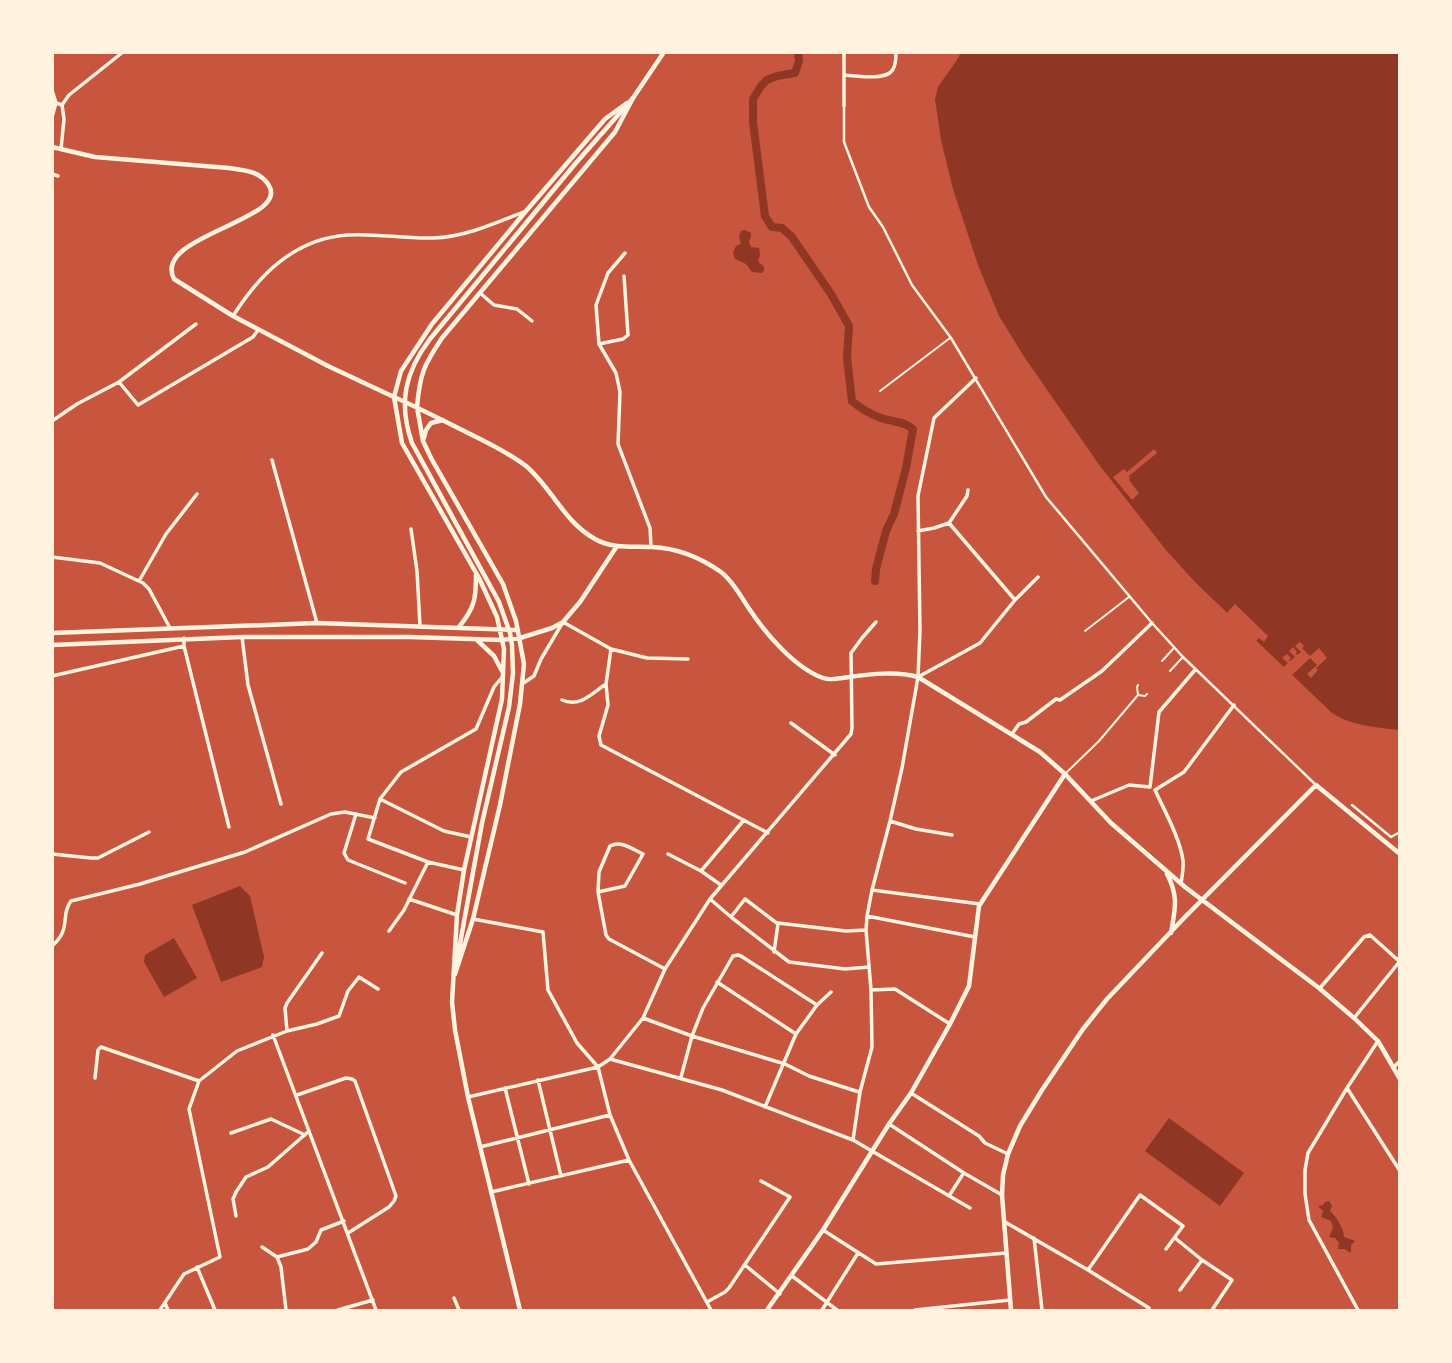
<svg xmlns="http://www.w3.org/2000/svg" width="1452" height="1363" font-family="'Archivo Narrow',sans-serif">
	<style>
		.water { fill: #8f3625 }
		.pier { fill: #c8553d }
		.lines { fill: none; stroke-linecap: round; stroke-linejoin: round }
		.canal { stroke: #8f3625; stroke-width: 8 }
		.service { stroke: #fff3e0; stroke-width: 2 }
		.pedestrian { stroke: #fff3e0; stroke-width: 2.5 }
		.minor { stroke: #fff3e0; stroke-width: 3.5 }
		.tertiary { stroke: #fff3e0; stroke-width: 4.5 }
		.secondary { stroke: #fff3e0; stroke-width: 4.5 }
	</style>
	<rect width="100%" height="100%" fill="#c8553d"/>
	<path class="water" d="M 960,53 L 1399,53 L 1399,730 C 1375,727 1352,726 1332,713 L 1195,582 L 1166,550 L 1100,466 L 1025,358 L 999,316 L 978,265 L 953,189 L 941,140 L 935,99 L 938,87 L 959,57 Z
		M 745,230 L 751,233 L 751,237 L 749,241 L 751,247 L 759,248 L 760,255 L 758,261 L 764,267 L 764,271 L 762,273 L 752,272 L 746,264 L 735,259 L 733,253 L 736,246 L 741,244 L 739,236 L 741,231 Z
		M 240,886 L 250,896 L 264,957 L 262,967 L 221,982 L 192,905 Z
		M 174,938 L 197,978 L 164,997 L 144,962 L 145,955 Z
		M 1169,1118 L 1244,1173 L 1220,1206 L 1145,1151 Z
		M 1329,1201 L 1332,1206 L 1330,1211 C 1336,1216 1344,1229 1344,1237 L 1355,1241 L 1351,1245 L 1351,1252 L 1349,1252 L 1345,1249 L 1338,1249 L 1339,1243 L 1335,1238 L 1329,1237 L 1333,1228 L 1331,1221 L 1321,1217 L 1323,1211 L 1318,1206 L 1323,1205 L 1325,1202 Z"/>
	<path class="pier" d="M 1154,449 L 1157,453 L 1129,476 L 1130,478 L 1129,480 L 1139,493 L 1132,500 L 1113,477 L 1124,469 L 1127,472 Z
		M 1235,604 L 1268,636 L 1264,642 L 1259,638 L 1254,643 L 1226,614 Z
		M 1300,642 L 1304,646 L 1302,648 L 1310,656 L 1319,648 L 1327,658 L 1316,668 L 1318,670 L 1311,678 L 1307,674 L 1317,665 L 1310,658 L 1291,676 L 1282,668 L 1288,663 L 1282,658 L 1287,654 L 1291,658 L 1289,660 L 1290,661 L 1295,657 L 1289,651 L 1293,647 L 1297,652 L 1296,653 L 1297,655 L 1301,652 L 1295,646 Z"/>
	<g class="lines">
		<path class="canal" d="M 798,52 L 799,61 L 795,73 L 777,76 L 767,80 L 761,86 L 753,99 L 753,122 L 765,216 L 772,227 L 782,228 L 792,237 L 831,294 L 849,326 L 847,358 L 852,401 C 860,408 870,414 881,418 C 892,422 904,421 913,429 L 906,468 L 894,514 L 886,531 L 876,569 L 875,581"/>
		<path class="service" d="M 880,391 L 950,338
			M 1085,631 L 1129,597
			M 1162,661 L 1173,649
			M 1170,671 L 1182,658
			M 1138,685 L 1137,687 L 1138,695 L 1145,696 L 1147,694
			M 1066,773 L 1099,741 L 1138,695"/>
		<path class="pedestrian" d="M 844,107 L 844,142 L 869,207 L 883,227 L 912,285 L 951,338 L 1046,497 L 1152,623 L 1183,657 L 1316,785
			M 1352,805 L 1391,837 L 1400,832"/>
		<path class="minor" d="M 844,52 L 844,106
			M 844,75 C 856,76 888,81 893,69 C 896,65 896,58 896,52
			M 52,90 L 56,103 L 62,105 L 64,119 L 61,149
			M 62,105 L 69,95 L 123,52
			M 52,117 L 56,103
			M 52,174 L 58,176
			M 625,253 L 608,273 L 596,305 L 599,344 L 616,373 L 620,392 L 618,444 L 650,528 L 651,546
			M 480,293 L 494,305 L 517,309 L 532,321
			M 233,316 C 259,275 294,239 347,235 C 375,233 404,239 433,238 C 465,237 496,223 526,211
			M 599,344 L 623,339 L 628,335 L 624,276
			M 119,382 L 196,324
			M 52,421 L 77,404 L 119,382 L 138,405 L 253,337 L 258,330
			M 272,460 L 317,623
			M 949,523 L 967,496 L 968,490
			M 411,529 L 417,571 L 420,626
			M 918,531 L 934,528 L 949,523 L 1015,600
			M 52,557 L 100,563 L 143,583 L 149,589 L 170,628
			M 139,581 L 166,534 L 197,494
			M 242,637 L 248,685 L 281,804
			M 184,646 L 229,827
			M 611,649 L 647,658 L 688,659
			M 52,676 L 184,646 L 184,638
			M 918,677 L 980,643 L 1015,600 L 1038,577
			M 522,684 L 534,676 L 541,659 L 563,622 L 611,649 L 606,684 L 608,705 L 599,736 L 601,745 L 768,833
			M 562,700 C 580,708 592,693 606,684
			M 791,723 L 835,755
			M 1012,734 L 1019,724 L 1026,722 L 1056,699 L 1060,700 L 1102,671 L 1152,623
			M 1150,787 L 1159,712 L 1195,670
			M 1155,790 L 1184,772 L 1234,705
			M 1155,790 C 1165,812 1179,836 1183,860 C 1184,868 1182,876 1181,884
			M 380,799 L 444,831 L 471,837
			M 1091,801 L 1129,785 L 1150,787
			M 356,814 L 344,853 L 348,860 L 405,883
			M 890,821 L 916,829 L 952,835
			M 52,854 L 91,858 L 98,858 L 149,832
			M 668,854 L 701,871 L 721,885
			M 464,870 L 428,862 L 368,839 L 380,799 L 401,772 L 476,729 L 494,687 L 503,676
			M 701,871 L 744,820
			M 872,890 L 980,904
			M 598,892 L 625,886 L 643,854 C 632,849 621,840 610,846 L 599,872 L 598,892 L 606,935 L 609,939 L 665,969
			M 409,899 L 457,915
			M 710,899 L 731,917 L 789,962 L 845,969 L 869,967
			M 867,916 L 975,937
			M 731,917 L 745,899 L 778,924
			M 473,919 L 543,932 L 548,990 L 577,1043 L 598,1067 L 610,1115 L 629,1160 L 711,1310
			M 778,924 L 778,923 L 846,931 L 866,930
			M 389,931 L 404,910 L 428,862
			M 52,946 C 72,929 60,915 71,901 L 140,884 L 245,852 L 331,814 L 345,812 L 375,818
			M 774,952 L 778,924
			M 717,982 L 796,1034
			M 1320,988 L 1364,937 L 1370,935 L 1399,961
			M 871,990 L 895,989 L 950,1024
			M 643,1018 L 692,1036 L 785,1064 L 809,1076 L 859,1092
			M 1354,1018 L 1400,961
			M 287,1031 L 285,1008 L 287,1003 L 322,953
			M 273,1035 L 376,1310
			M 610,1059 L 722,1090 L 853,1140 L 970,1208
			M 1393,1068 L 1400,1061
			M 681,1077 L 692,1036 L 703,1008 L 733,956 L 738,955 L 741,956 L 817,1005
			M 95,1078 L 98,1050 L 101,1047 L 199,1081
			M 538,1080 L 561,1176
			M 505,1088 L 529,1184
			M 1347,1088 L 1400,1171
			M 911,1093 L 979,1136 L 985,1143 L 1008,1154
			M 297,1095 L 346,1078 L 352,1079 L 355,1081 L 396,1196 L 394,1201 L 389,1207 L 348,1233
			M 468,1097 L 598,1067 L 610,1059 L 643,1018 L 665,969 L 710,899 L 851,734 L 852,728 L 851,653 L 862,638 L 876,622
			M 765,1107 L 796,1034 L 817,1005 L 831,992
			M 889,1124 L 964,1173 L 1002,1195
			M 231,1133 L 271,1119 L 305,1135
			M 853,1140 L 860,1092 L 872,1047 L 871,990 L 866,930 L 867,916 L 872,890 L 890,821 L 902,768 L 918,677 L 920,631 L 918,496 L 934,418 L 976,378
			M 480,1147 L 610,1115
			M 491,1192 L 629,1160
			M 949,1196 L 963,1174
			M 236,1216 L 233,1199 L 236,1192 L 246,1177 L 268,1167 L 309,1131
			M 1005,1222 L 1088,1270 L 1149,1308 L 1147,1310
			M 823,1230 L 876,1264 L 1006,1253
			M 1034,1238 L 1042,1310
			M 1175,1238 L 1202,1260 L 1232,1280 L 1212,1310
			M 262,1247 L 277,1257 L 281,1267 L 286,1310
			M 277,1257 L 308,1249 L 316,1242 L 321,1230 L 344,1221
			M 745,1265 L 780,1294
			M 197,1267 L 215,1310
			M 1088,1270 L 1140,1195 L 1183,1226 L 1166,1249
			M 792,1276 L 837,1310
			M 1180,1290 L 1202,1260
			M 454,1298 L 459,1310
			M 707,1302 L 725,1292 L 729,1288 L 790,1197 L 761,1181
			M 165,1303 L 168,1310
			M 160,1310 L 184,1274 L 220,1257 L 189,1109 L 199,1081 L 237,1051 L 287,1031 L 317,1024 L 339,1016 L 348,991 L 359,977 L 378,989
			M 338,1310 L 373,1300
			M 822,1310 L 858,1253
			M 915,1310 L 1010,1300
			M 1358,1310 L 1309,1220 L 1305,1194 L 1305,1170 L 1308,1153 L 1347,1088 L 1378,1041"/>
		<path class="tertiary" d="M 52,147 L 95,157 L 229,168 C 244,170 259,171 268,184 C 294,220 151,235 174,279 L 233,316 L 328,366 L 394,397 L 401,371 L 432,324 L 526,211 L 605,119 L 627,103
			M 417,407 C 420,373 424,365 442,338 L 615,132 L 633,98 L 664,52
			M 767,1310 L 823,1230 L 889,1124 L 911,1093 L 950,1024 L 969,986 L 979,906 L 1065,774"/>
		<path class="secondary" d="M 417,407 L 423,441 L 431,458 L 503,584 L 516,621 L 524,664 L 520,704 L 500,805 L 473,919 L 455,974
			M 424,438 L 426,430 L 431,423 L 443,420
			M 459,627 C 475,607 476,599 476,574
			M 52,633 L 317,623 L 518,630
			M 477,640 L 494,656 L 502,671
			M 52,645 L 242,637 L 410,637 L 502,640 L 520,638 L 552,628 L 563,622 L 580,602 L 617,546
			M 1167,874 C 1179,897 1175,909 1171,933
			M 457,960 L 482,823 L 509,707 L 513,673 L 512,645 L 510,633 L 499,602 L 412,443 C 398,403 405,372 430,339 L 575,164 L 633,98
			M 520,1310 L 468,1097 L 455,1030 L 452,1002 L 457,915 L 464,870 L 502,699 L 504,649 L 497,617 L 479,578 L 402,443 L 394,397 C 419,408 442,420 466,432 C 486,442 508,452 526,466 C 552,488 564,522 595,539 C 612,549 633,546 652,547 C 676,548 701,558 721,572 C 733,581 741,597 750,610 C 766,634 795,668 823,678 C 832,681 840,678 849,677 C 871,674 897,671 918,677 L 1040,752 L 1065,774 L 1111,823 L 1185,887 L 1319,988 L 1354,1018 L 1378,1041 L 1400,1079
			M 1011,1310 L 1002,1195 L 1003,1175 L 1008,1154 L 1020,1126 L 1042,1090 L 1083,1029 L 1107,999 L 1184,918 L 1316,785 L 1400,854"/>
	</g>
	<rect width="1452" height="1363" fill="none" stroke="#fff3e0" stroke-width="108"/>
</svg>
